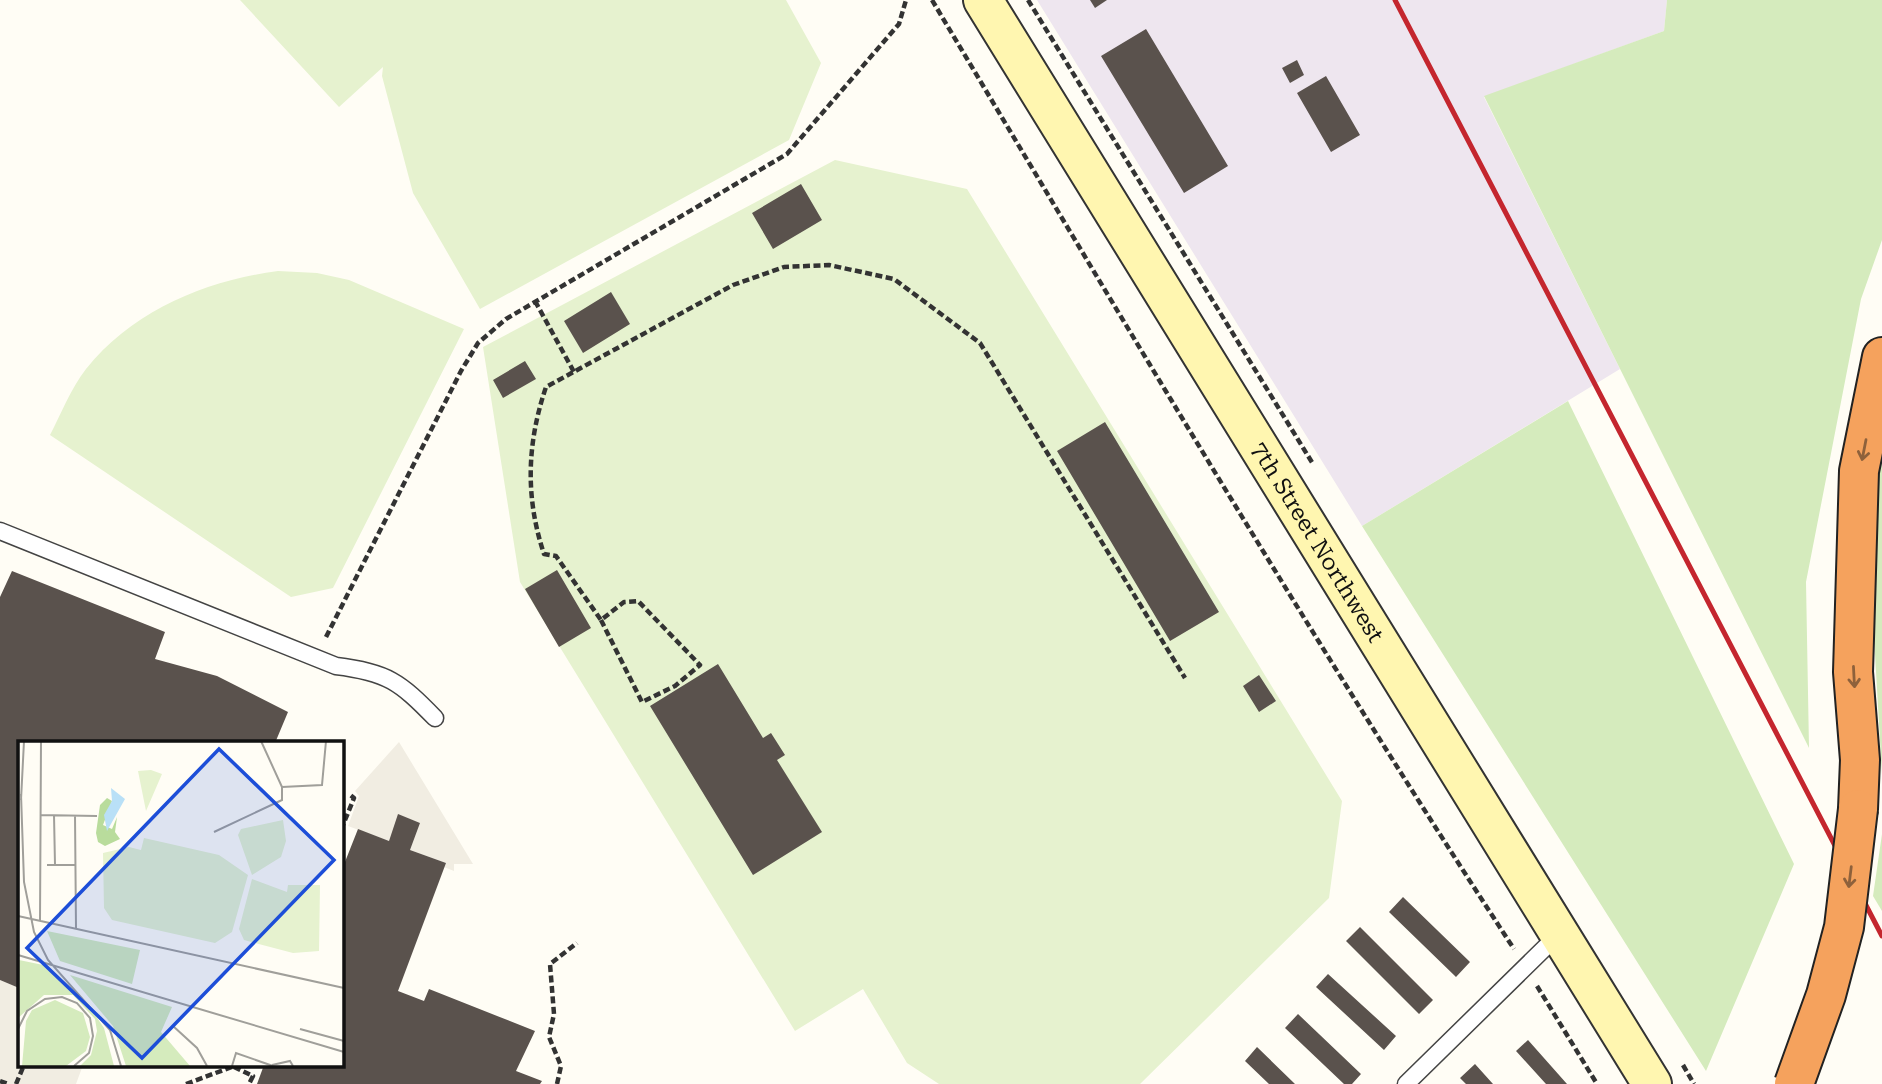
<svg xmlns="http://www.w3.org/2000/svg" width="1882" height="1084" font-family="'Roboto Serif',serif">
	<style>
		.industrial { fill: #eee6ef }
		.green { fill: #d5ebbd }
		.pitch { fill: #e6f2cf }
		.plaza { fill: #f1ede2 }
		.building { fill: #5a524d }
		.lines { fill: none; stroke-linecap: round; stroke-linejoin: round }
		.service-casing { stroke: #444; stroke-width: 19 }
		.secondary-casing { stroke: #333; stroke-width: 42 }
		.motorway-casing { stroke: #222; stroke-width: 42 }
		.path { stroke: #333; stroke-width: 4.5; stroke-dasharray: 7 3.5; stroke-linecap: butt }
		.service { stroke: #fff; stroke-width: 16 }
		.secondary { stroke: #fff6b0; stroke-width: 38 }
		.motorway { stroke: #f5a25d; stroke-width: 38 }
		.rail { stroke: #c4262e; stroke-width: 5 }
		.motorway-bridge-casing { stroke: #222; stroke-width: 42; stroke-linecap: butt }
		.motorway-bridge { stroke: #f5a25d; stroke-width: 38 }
		.oneway { stroke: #8e613b }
		.labels { text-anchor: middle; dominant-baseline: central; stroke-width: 7; stroke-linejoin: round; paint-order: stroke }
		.street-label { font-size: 23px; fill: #111; stroke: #fff }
		.inset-road { fill: none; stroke: #a09f9a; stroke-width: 2 }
		.view { fill: #1d4ed8; fill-opacity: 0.15; stroke: #1d4ed8; stroke-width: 3.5 }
		.inset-edge { fill: none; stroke: #111; stroke-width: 3.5 }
	</style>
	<rect width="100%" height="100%" fill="#fffdf5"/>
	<path class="industrial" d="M 1037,0 L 1667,0 L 1664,31 L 1484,97 L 1620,369 L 1362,526 Z"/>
	<path class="green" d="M 1667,0 L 1882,0 L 1882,240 L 1861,299 L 1806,582 L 1809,748 L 1484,96 L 1664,31 Z
		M 1568,401 L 1794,864 L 1706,1071 L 1362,526 Z
		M 1882,446 L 1882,775 L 1873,620 L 1872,529 Z
		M 1882,834 L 1882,911 L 1873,896 Z"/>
	<path class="pitch" d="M 240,0 L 786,0 L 821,63 L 789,140 L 480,309 L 413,193 L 382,76 L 383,67 L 339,107 Z
		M 835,160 L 967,189 L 1342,801 L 1329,898 L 1140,1084 L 939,1084 L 907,1063 L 863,989 L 795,1031 L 520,582 L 483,347 Z
		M 278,271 L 317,273 L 349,280 L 464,329 L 333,588 L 291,597 L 50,435 C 61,414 71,388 86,369 C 134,310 205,281 278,271 Z"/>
	<path class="plaza" d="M 399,742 L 473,864 L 454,864 L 454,871 L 444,867 L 446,863 L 410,850 L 420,823 L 399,815 L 389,841 L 348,826 L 359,796 L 355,791 Z
		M 0,980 L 19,988 L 19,1065 L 83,1065 L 76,1084 L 0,1084 Z"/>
	<path class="building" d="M 1090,0 L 1107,0 L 1095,8 Z
		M 1146,29 L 1228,166 L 1184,193 L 1101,56 Z
		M 1297,60 L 1304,75 L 1290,83 L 1282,68 Z
		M 1326,76 L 1360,135 L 1331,152 L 1297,93 Z
		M 801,184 L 822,220 L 773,249 L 752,213 Z
		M 611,292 L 630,324 L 583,353 L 564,321 Z
		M 525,361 L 536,379 L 503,398 L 493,380 Z
		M 1105,422 L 1219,612 L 1170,641 L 1057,451 Z
		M 557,570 L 591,628 L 559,647 L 525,589 Z
		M 12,571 L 165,632 L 155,659 L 217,676 L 288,712 L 275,743 L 19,743 L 19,988 L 0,980 L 0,597 Z
		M 718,664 L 763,738 L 771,733 L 785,755 L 777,760 L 822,832 L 753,875 L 650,706 Z
		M 1259,675 L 1276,701 L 1259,712 L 1243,686 Z
		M 398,814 L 420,823 L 410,850 L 446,863 L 398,991 L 424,1001 L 429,989 L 535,1031 L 516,1071 L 542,1081 L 540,1084 L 257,1084 L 264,1065 L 341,1065 L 341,872 L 358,829 L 389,841 Z
		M 1403,897 L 1470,962 L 1456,977 L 1389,912 Z
		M 1360,927 L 1433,1000 L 1419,1014 L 1346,941 Z
		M 1328,974 L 1396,1036 L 1384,1050 L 1316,987 Z
		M 1298,1014 L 1361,1074 L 1352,1084 L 1344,1084 L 1285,1028 Z
		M 1528,1040 L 1567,1084 L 1546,1084 L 1516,1051 Z
		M 1257,1047 L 1295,1084 L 1269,1084 L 1245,1061 Z
		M 1475,1064 L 1493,1084 L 1466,1084 L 1460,1078 Z"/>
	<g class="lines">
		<g class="service-casing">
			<path id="service" d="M 0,531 L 336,666 C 387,672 400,682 435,718
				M 1406,1084 L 1559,934"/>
		</g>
		<g class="secondary-casing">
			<g id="secondary">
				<path id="s1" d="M 983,0 L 1652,1084"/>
			</g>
		</g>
		<g class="motorway-casing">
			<path id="motorway" d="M 1858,809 L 1860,760 L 1853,672 L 1859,471 L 1882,357"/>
		</g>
		<path class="path" d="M 932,0 C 1122,319 1311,638 1514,949
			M 1028,0 L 1313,464
			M 535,301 L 574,372
			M 601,620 L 642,702 L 675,686 L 700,665 L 638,601 L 624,602 L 601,620 L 556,556 L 544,554 C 525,497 527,443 546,387 L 733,285 L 784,267 L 829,265 L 894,279 L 980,343 L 1185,678
			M 326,637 L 461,371 L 478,343 L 506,319 L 787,154 L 899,24 L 906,0
			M 341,830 L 354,798 L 349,794
			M 1537,986 L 1597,1084
			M 1683,1065 L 1694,1084
			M 234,1067 L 253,1076 L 249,1084
			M 0,1081 L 8,1084
			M 16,1084 L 24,1065
			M 186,1084 L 237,1065
			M 557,1084 L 561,1066 L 549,1037 L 554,1014 L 550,964 L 577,943"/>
		<use href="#service" class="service"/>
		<use href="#secondary" class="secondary"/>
		<use href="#motorway" class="motorway"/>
		<path class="rail" d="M 1395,0 L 1882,936"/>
		<g class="motorway-bridge-casing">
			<path id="motorway-bridge" d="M 1794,1084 L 1826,995 L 1844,927 L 1858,809"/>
		</g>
		<use href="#motorway-bridge" class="motorway-bridge"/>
	</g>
	<defs><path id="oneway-shaft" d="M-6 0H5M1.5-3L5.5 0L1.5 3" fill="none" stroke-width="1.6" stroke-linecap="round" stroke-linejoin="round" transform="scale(1.75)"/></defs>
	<g class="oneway">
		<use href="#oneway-shaft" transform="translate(1864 450) rotate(101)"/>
		<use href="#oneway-shaft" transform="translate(1854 677) rotate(87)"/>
		<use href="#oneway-shaft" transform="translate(1850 877) rotate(97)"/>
	</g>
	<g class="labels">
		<g class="street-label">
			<text stroke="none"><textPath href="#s1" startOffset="637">7th Street Northwest</textPath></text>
		</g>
	</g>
	<g transform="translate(18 741)">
		<rect width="326" height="326" fill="#fffdf5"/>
		<path d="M 29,190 L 122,209 L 114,243 L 42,220 ZM 1,219 L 30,225 L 69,262 L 86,287 L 96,325 L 62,325 L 73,314 L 79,290 L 77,278 L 55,254 L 26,254 L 0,277 ZM 52,234 L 154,266 L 143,291 L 172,325 L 108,325 L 95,285 ZM 37,259 L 65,272 L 72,296 L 68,310 L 48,325 L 4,325 L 8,280 L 14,269 Z" fill="#d5ebbd"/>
		<path d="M 89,57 L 94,60 L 85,84 L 94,88 L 99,76 L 97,91 L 102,98 L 87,105 L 80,101 L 78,92 L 82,64 Z" fill="#b9dc9c"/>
		<path d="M 133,29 L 144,33 L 128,70 L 120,30 ZM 265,79 L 268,100 L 263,116 L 234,134 L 220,94 L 223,88 ZM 126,97 L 201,114 L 230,134 L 214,191 L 197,202 L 94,179 L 86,167 L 85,112 L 111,106 L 123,109 ZM 234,138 L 269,151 L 270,144 L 302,144 L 301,210 L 275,212 L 226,199 L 221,188 Z" fill="#e6f2cf"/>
		<path d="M 93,47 L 107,58 L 89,90 L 86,74 L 94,60 Z" fill="#b9e0f7"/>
		<path class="inset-road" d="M 264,46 L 304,44 L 308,0M 3,53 L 6,141 L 16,191 L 30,219 L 92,289 L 103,325M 3,59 L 6,0M 22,74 L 79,75M 36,74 L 37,124M 57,74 L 58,188M 196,91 L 264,59 L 264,46 L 243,0M 29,124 L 58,124M 0,175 L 326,247M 22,180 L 23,0M 0,214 L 326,311M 155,285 L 179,307 L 189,325M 0,288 L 9,270 L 27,258 L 44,256 L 59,262 L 72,277 L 75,295 L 71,312 L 56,325M 282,288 L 326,300M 254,324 L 272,320 L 275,325M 214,325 L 218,312 L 255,325"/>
		<path class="view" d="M 201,8 L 316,119 L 124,317 L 9,207 Z"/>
		<rect width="326" height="326" class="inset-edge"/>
	</g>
</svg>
